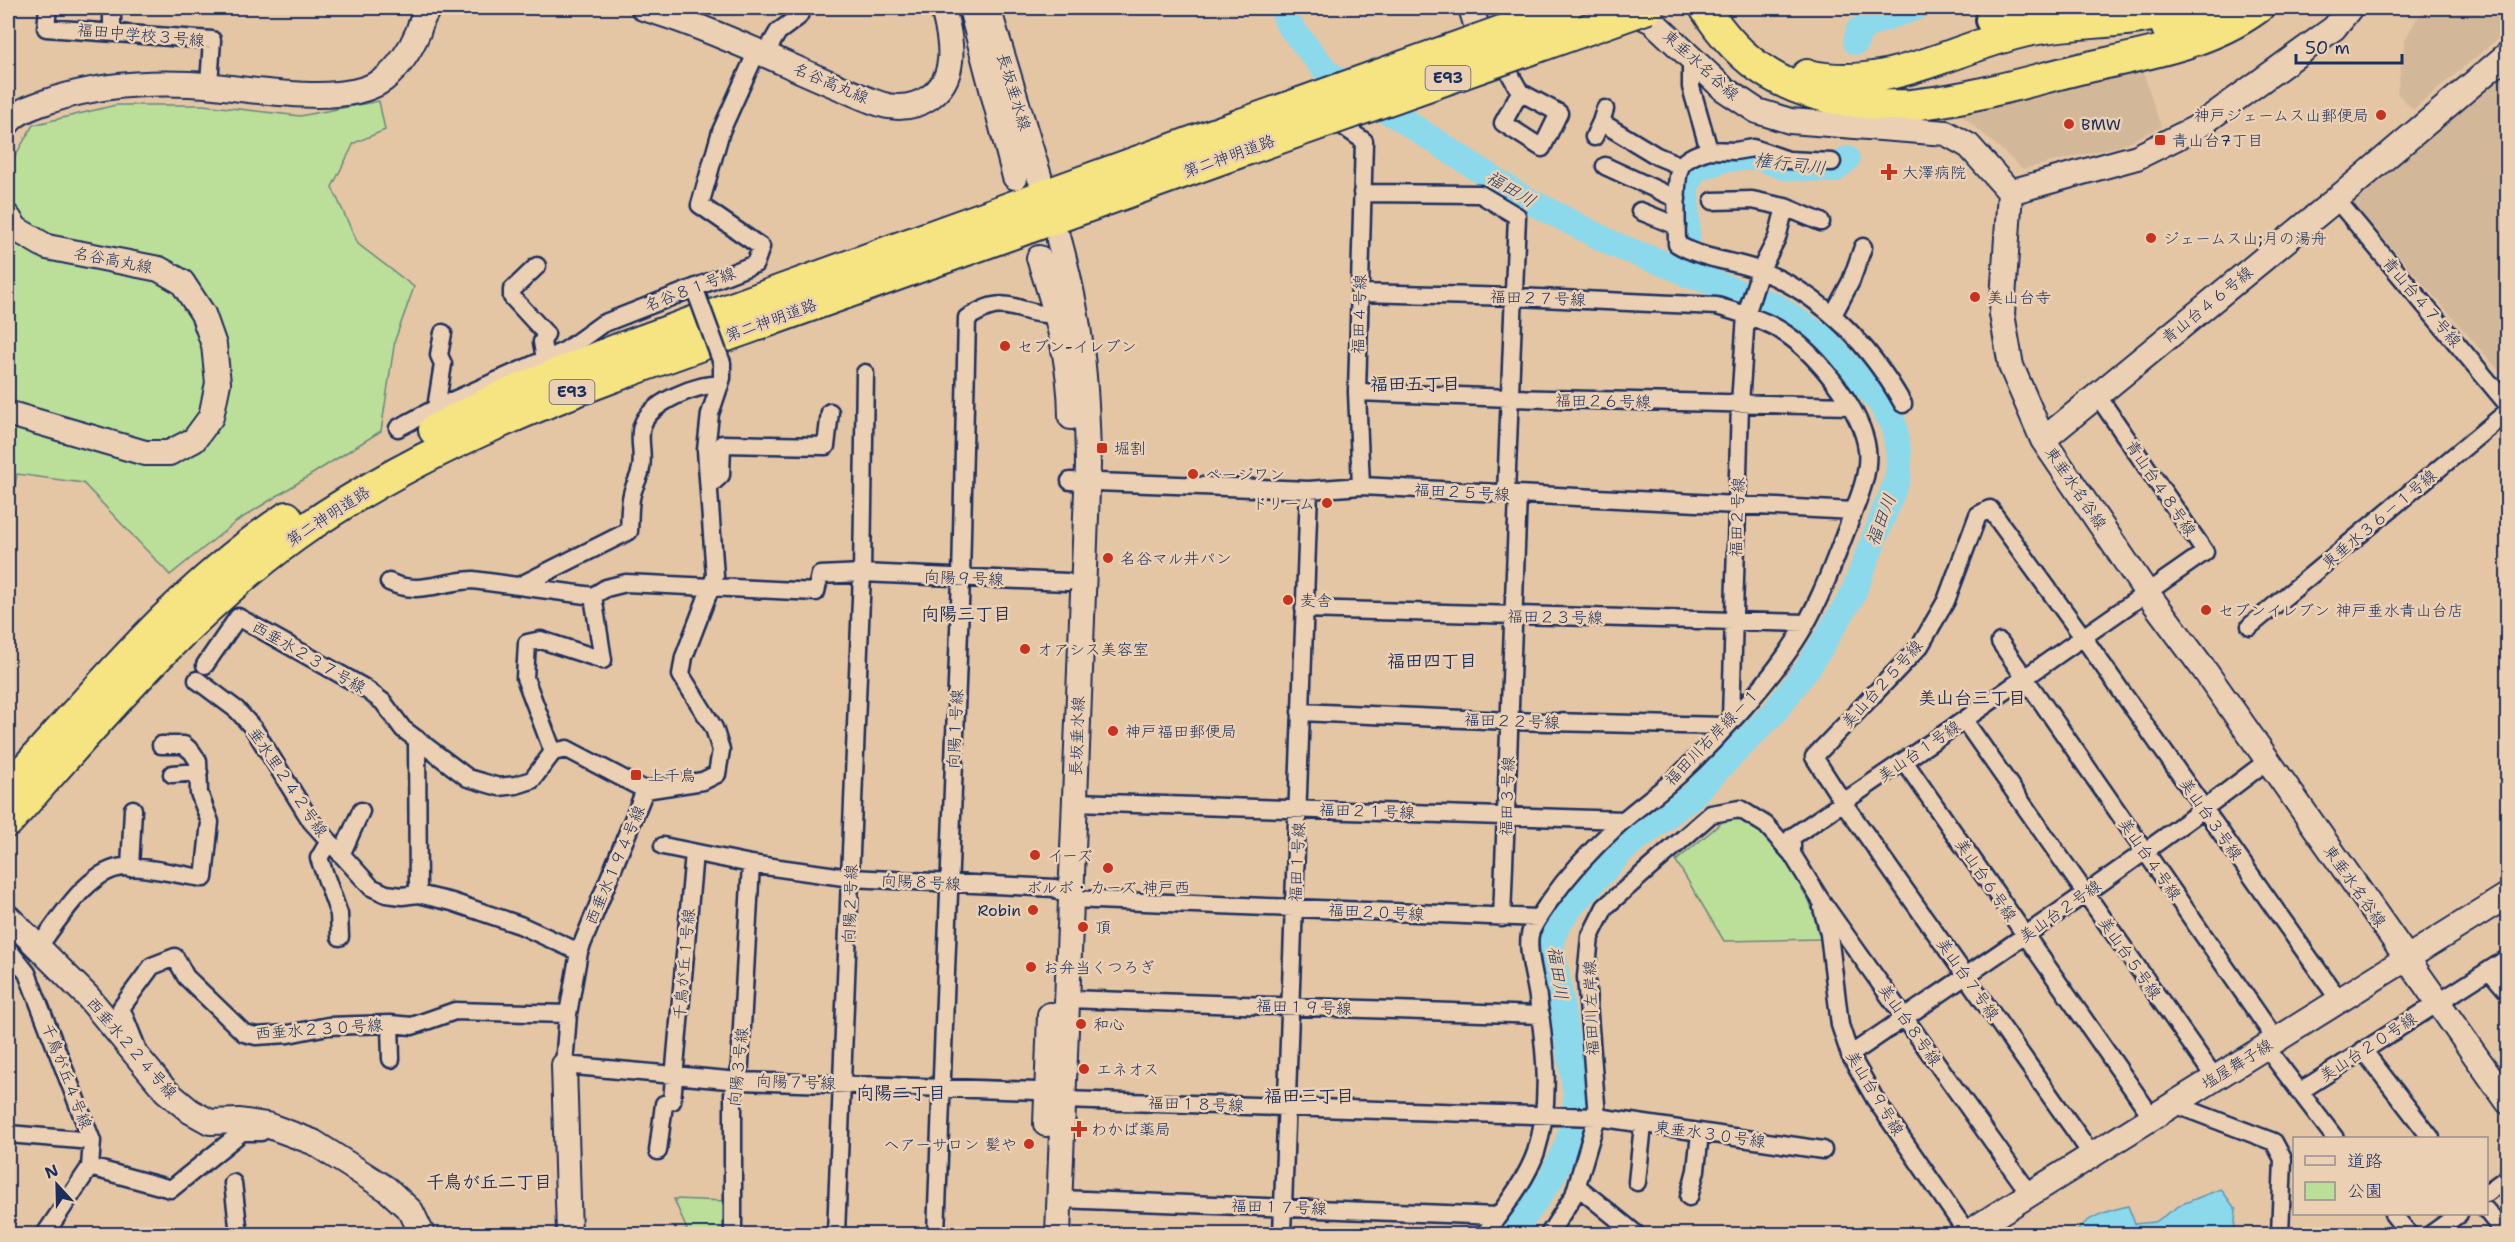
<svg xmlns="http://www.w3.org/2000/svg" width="2515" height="1242" font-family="'Shantell Sans','Klee One',sans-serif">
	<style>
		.built { fill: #d3b799 }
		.green { fill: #bbde99; stroke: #6b867c; stroke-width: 1.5 }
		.water { fill: #8cd9ec; stroke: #5f95b3; stroke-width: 1.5 }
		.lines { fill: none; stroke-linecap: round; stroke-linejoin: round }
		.river { stroke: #8cd9ec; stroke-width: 26 }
		.street-casing { stroke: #1b2f5e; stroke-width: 21 }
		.secondary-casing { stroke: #1b2f5e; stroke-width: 28 }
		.highway-casing { stroke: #1b2f5e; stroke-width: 34 }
		.street { stroke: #ecd0b3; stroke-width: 16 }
		.secondary { stroke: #ecd0b3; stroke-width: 24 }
		.highway { stroke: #f6e381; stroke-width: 30 }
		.street-bridge-casing { stroke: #1b2f5e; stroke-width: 21; stroke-linecap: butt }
		.highway-bridge-casing { stroke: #1b2f5e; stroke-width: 34; stroke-linecap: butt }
		.street-bridge { stroke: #ecd0b3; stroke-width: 16 }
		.highway-bridge { stroke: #f6e381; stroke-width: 30 }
		.poi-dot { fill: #c8321e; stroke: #ecd0b3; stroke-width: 2 }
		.labels { text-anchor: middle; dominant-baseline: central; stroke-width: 5; stroke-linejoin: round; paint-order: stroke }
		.shield { fill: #ecd0b3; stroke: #5a5f78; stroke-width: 1.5 }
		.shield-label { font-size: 15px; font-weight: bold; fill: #1b2f5e }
		.street-label { font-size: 16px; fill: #1b2f5e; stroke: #ecd0b3 }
		.poi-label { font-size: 16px; fill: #1b2f5e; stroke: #ecd0b3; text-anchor: start }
		.water-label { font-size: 18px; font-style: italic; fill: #26406c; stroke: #ecd0b3 }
		.neighbourhood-label { font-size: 18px; font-weight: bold; fill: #1b2f5e; stroke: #ecd0b3 }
	</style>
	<rect width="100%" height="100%" fill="#e4c6a5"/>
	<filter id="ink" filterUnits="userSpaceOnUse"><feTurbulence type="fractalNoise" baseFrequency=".0167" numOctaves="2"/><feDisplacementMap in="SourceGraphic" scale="12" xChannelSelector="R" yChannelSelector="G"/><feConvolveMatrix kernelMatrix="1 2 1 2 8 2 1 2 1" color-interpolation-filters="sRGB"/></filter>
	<g filter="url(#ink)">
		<path class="built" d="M 2427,8 L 2507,8 L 2507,31 L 2413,110 L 2397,93 L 2405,40 L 2417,18 Z
			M 2140,63 L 2161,127 L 2119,146 L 2023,169 L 1955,109 Z
			M 2507,64 L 2507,380 L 2352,202 L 2353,193 Z"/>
		<path class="green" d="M 379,101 L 385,130 L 354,143 L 332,187 L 358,244 L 414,287 L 395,340 L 381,431 L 237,521 L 170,575 L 83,483 L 17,474 L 10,519 L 8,520 L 8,156 L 14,158 L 33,125 L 116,105 L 203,105 L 300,116 Z
			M 1727,818 L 1752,822 L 1778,848 L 1806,889 L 1821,939 L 1724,941 L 1676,861 Z
			M 674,1199 L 726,1201 L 726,1234 L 678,1234 L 687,1230 Z"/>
		<path class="water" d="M 2221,1189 L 2236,1210 L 2234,1234 L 2076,1234 C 2083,1217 2111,1210 2128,1206 L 2135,1224 L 2155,1222 L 2182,1204 Z"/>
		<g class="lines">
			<path class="river" d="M 1282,8 L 1288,24 L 1326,71 L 1356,94 L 1401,119 L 1518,195 L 1615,245 L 1777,307 L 1823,338 L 1879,401 L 1894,425 L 1899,457 L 1898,477 L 1852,596 L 1809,666 L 1776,710 L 1693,795 L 1622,851 L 1573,904 L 1559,922 L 1551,941 L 1576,1094 L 1575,1120 L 1567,1145 L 1551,1179 L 1512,1234
				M 1856,42 L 1859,30 L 1876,21 L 1915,8
				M 1688,275 L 1686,187 L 1694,170 L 1725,159 L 1758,157 L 1784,167 L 1834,170 L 1847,159"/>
			<g class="street-casing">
				<path id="street" d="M 48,8 L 46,28 L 212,40 L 209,85
					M 112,33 L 112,8
					M 765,54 L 778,32 L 798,17 L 803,8
					M 1691,58 L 1691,87 L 1709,150 C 1700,153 1686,157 1681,166 C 1674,178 1677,228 1677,244 C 1702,259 1734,261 1761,271 C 1823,295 1871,347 1903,404
					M 1505,65 L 1520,92 L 1503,123 L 1542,148 L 1559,113 L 1520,92
					M 1605,109 L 1601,122 L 1657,156 L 1681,166
					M 1340,124 L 1364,141 L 1357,392 L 1361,486
					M 1594,137 L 1601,122
					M 1709,150 L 1735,151 L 1753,148 L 1788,160 L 1832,162
					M 1605,166 L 1677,199
					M 1362,193 L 1480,194 L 1517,216 L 1506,494
					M 2336,199 L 2508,405
					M 1713,201 L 1752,200 L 1785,207 L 1821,222
					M 1640,211 L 1677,226
					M 537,266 L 512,290 L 512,297 L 546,334 L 542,342 L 545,359
					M 1360,293 L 1515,297 L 1717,306 C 1739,313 1767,320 1786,334 C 1817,355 1862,410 1867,449 C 1870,475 1857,502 1848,526 C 1833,564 1819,605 1796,640 C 1768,684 1718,738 1680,774 C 1660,792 1638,807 1618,825 C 1594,847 1568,875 1549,902 C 1543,911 1536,920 1531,931 C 1525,947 1536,980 1538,998 C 1545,1049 1552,1102 1536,1152 C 1526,1181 1503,1209 1485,1234
					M 1833,315 L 1851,281 L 1863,247
					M 1357,392 L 1510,398 L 1850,406
					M 436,408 L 443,364 L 439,355 L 443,333
					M 398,428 L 436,408 L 566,350 L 602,324 L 755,264 L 761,247 L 700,205 L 721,131 L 757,51
					M 1070,481 L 1309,490 L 1361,486 L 1854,511
					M 709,486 L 721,475 L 722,444 L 826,446 L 830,412
					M 389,582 C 419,596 441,581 473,580 L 593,596 L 606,588 L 626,583 L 816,592 L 820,575 L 862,573 L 1067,582
					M 521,585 L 629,531 C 630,519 629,505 632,494 C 634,485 640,477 641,468 C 644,454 638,439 642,426 C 649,403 697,383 720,385
					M 1304,609 L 1805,623
					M 2250,626 L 2508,411
					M 2000,642 L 2276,1040
					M 205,665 L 238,617 L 363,687 L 383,702 L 403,729 L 468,778 L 499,787 L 516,785 L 532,780 L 553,752 L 567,749 L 645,790
					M 197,680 L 237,710 L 254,729 L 311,821 L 371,887 L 386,894 L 402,896 L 418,894 L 452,902 L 520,925 L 579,952
					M 1300,712 L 1510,721 L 1725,726
					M 1731,719 L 1740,404 L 1746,315 L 1760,271 L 1777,238 L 1785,207
					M 1964,720 L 2215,1078
					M 417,739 L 418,894
					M 553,752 L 525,678 L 527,643 L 541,640 L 603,660 L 593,596
					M 1904,761 L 2152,1117
					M 172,774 L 199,772
					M 645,790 L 579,952 L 568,1014 L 564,1065 L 739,1081 L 1036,1091 L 1047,1093 L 1063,1100 L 1597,1117 L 1823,1150
					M 645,790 L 703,781 L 717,774 L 721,750 L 714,728 L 681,675 L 684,657 L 715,576 L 706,450 L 710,414 L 722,378 L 722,363
					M 1075,802 L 1624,820
					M 329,841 L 319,858 L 339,914 L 340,937
					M 663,846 L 751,864 L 851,878 L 1055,888 L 1071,899 L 1538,918
					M 1792,854 L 1792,837 L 1964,720 L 2205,552 L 2097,395
					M 341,855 L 361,811
					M 130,868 L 133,809
					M 1822,908 L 1829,934 L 1840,1025 L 1850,1055 L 1875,1099 L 1968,1234
					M 1502,918 L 1518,494
					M 39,946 C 59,920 89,868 125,867 C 151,867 179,875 204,878 L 210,822 L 199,793 L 198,761 L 192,752 L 184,745 L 161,745
					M 8,949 L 27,973 L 92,1141 L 90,1167 L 45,1234
					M 2489,970 L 2508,992
					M 1067,999 L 1541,1015
					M 390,1024 L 391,1059
					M 2265,1046 L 2335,1138
					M 137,1048 L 121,1008 L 152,966 L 175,957 L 186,977 L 244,1033 L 256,1036 L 288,1034 L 328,1026 L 390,1024 L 412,1026 L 455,1011 L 568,1014
					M 2363,1050 L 2431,1138
					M 1850,1055 C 1990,959 2132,865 2267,761
					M 2299,1092 L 2508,958
					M 2174,1104 L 2274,1142 L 2283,1159 L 2280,1234
					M 8,1134 L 92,1141
					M 658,1151 L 664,1104 L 672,1101 L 694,853
					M 2092,1155 L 1843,802 L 1814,757 L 1920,646 L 1946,601 L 1978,515 L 1990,509 L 2083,637 L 2339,1000
					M 90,1167 L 171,1189 L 242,1132 L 261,1132
					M 1637,1182 L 1643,1125
					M 233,1183 L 239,1234
					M 1577,1186 L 1636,1234
					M 2486,1193 L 2508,1177
					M 1689,1197 L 1696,1170 L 1700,1133
					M 1059,1199 L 1498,1216
					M 2486,1210 L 2505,1234
					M 2393,1214 L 2409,1234
					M 733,1234 L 733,1094 L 739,1081 L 751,864
					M 836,1234 L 862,573 L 865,373
					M 936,1234 L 961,578 L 967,318 C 975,314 985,307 994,306 C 1015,302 1032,318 1057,313
					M 1282,1234 L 1309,490
					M 1549,1234 L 1574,1195 L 1597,1117 L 1586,977 L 1590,937 L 1605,907 L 1711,814 L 1740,809 L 1766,825 L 1792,854 L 1820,899 L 2030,1194
					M 2431,1234 L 2459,1214"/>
			</g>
			<g class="secondary-casing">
				<path id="secondary" d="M 643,8 C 685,20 726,38 766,55 C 793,67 819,79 846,90 C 860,96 874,103 888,106 C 919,111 947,93 950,61 C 952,44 947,25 943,8
					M 971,8 L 1015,177
					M 988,8 L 1039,176
					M 1471,8 L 1485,53
					M 1624,8 L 1652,21 L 1724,89 L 1757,111 L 1790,121 L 1946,133 L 1969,146 L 2010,192 L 2002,314 L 2011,366 L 2043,440 L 2147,593 L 2203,668 L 2508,1102
					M 8,123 C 17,110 40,104 55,99 C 99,85 145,82 190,84 C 241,86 341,110 383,80 C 398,69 411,49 418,32 C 421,23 423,15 429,8
					M 2010,192 L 2137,157 L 2196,128 L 2334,28 L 2350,8
					M 8,217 L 16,229 L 47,247 L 159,269 L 182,282 L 203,314 L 214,345 L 218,383 L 211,417 L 194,440 L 169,453 L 145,453 L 14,415 L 8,415
					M 1039,258 C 1056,309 1071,362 1071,417
					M 2043,440 L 2345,192 L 2508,54
					M 8,917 L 88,997 L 166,1091 L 190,1111 L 210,1122 L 240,1121 L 267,1125 L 313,1142 L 387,1189 L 411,1211 L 422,1234
					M 564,1065 L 569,1234
					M 1046,1124 L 1050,1015
					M 1058,1234 L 1088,465 C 1087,382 1081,320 1059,240
					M 1966,1234 L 2508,895"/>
			</g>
			<g class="highway-casing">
				<path id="highway" d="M 1705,8 C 1741,66 1788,94 1856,102 C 1877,105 1898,107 1919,104 C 1973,98 2026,82 2079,69 C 2140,55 2206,46 2258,8
					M 1991,20 L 2040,8
					M 2167,28 L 2216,8
					M 1807,75 C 1888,93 1951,48 2027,31 C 2078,20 2131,26 2180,8
					M 434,430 L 500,397 L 618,349 L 1241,124
					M 8,788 C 96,692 177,590 287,517
					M 8,822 C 98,721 184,617 294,537 C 438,434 601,381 766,322 C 927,264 1088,207 1249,149"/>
			</g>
			<use href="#street" class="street"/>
			<use href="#secondary" class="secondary"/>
			<use href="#highway" class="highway"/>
			<g class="street-bridge-casing">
				<path id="street-bridge" d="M 697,295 L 722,363"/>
			</g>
			<g class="highway-bridge-casing">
				<path id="highway-bridge" d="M 1241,124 L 1566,8
					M 1249,149 L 1648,8"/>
			</g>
			<use href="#street-bridge" class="street-bridge"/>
			<use href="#highway-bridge" class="highway-bridge"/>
		</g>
	</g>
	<g class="poi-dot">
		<circle cx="2381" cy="115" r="6"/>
		<circle cx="2069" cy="124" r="6"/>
		<rect x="2154" y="134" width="12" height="12" rx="3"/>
		<path d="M1886 163h6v6h6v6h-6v6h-6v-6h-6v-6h6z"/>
		<circle cx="2151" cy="238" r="6"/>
		<circle cx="1975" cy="297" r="6"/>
		<circle cx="1005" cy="346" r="6"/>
		<rect x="1096" y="442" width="12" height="12" rx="3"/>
		<circle cx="1193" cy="474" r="6"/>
		<circle cx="1327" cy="503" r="6"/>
		<circle cx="1108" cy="558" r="6"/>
		<circle cx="1288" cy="600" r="6"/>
		<circle cx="2206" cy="610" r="6"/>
		<circle cx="1025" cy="649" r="6"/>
		<circle cx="1113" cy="731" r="6"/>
		<rect x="630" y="769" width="12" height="12" rx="3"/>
		<circle cx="1035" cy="855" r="6"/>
		<circle cx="1108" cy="868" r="6"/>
		<circle cx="1033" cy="910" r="6"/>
		<circle cx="1083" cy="927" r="6"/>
		<circle cx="1031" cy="967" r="6"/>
		<circle cx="1081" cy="1024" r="6"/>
		<circle cx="1084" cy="1069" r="6"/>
		<path d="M1076 1120h6v6h6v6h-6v6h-6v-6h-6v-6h6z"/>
		<circle cx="1029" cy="1144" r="6"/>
	</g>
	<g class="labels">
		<g class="shield">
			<rect x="1425.5" y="66" width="45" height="24" rx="4.5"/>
			<rect x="549.5" y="380" width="45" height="24" rx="4.5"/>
		</g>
		<g class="shield-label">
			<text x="1448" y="78">E93</text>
			<text x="572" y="392">E93</text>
		</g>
		<g class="street-label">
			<text transform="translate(141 35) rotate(5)">福田中学校３号線</text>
			<text transform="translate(1701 65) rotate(42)">東垂水名谷線</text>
			<text transform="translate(831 83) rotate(23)">名谷高丸線</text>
			<text transform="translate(1014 92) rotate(73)">長坂垂水線</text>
			<text transform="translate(1229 156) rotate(-20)">第二神明道路</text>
			<text transform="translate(113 260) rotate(11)">名谷高丸線</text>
			<text transform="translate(690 289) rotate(-21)">名谷８１号線</text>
			<text transform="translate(1538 298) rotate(2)">福田２７号線</text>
			<text transform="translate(2422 302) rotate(50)">青山台４７号線</text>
			<text transform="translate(2207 305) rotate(-39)">青山台４６号線</text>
			<text transform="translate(1359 314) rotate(-88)">福田４号線</text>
			<text transform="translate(771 320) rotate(-20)">第二神明道路</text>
			<text transform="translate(1603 401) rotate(1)">福田２６号線</text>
			<text transform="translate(2076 488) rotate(56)">東垂水名谷線</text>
			<text transform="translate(2161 488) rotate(56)">青山台４８号線</text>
			<text transform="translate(1462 492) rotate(3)">福田２５号線</text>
			<text transform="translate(328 516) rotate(-33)">第二神明道路</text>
			<text transform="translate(1737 517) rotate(-88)">福田２号線</text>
			<text transform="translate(2379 519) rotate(-40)">東垂水３６－１号線</text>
			<text transform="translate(964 578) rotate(2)">向陽９号線</text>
			<text transform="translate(1555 617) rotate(1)">福田２３号線</text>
			<text transform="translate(309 657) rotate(30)">西垂水２３７号線</text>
			<text transform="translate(1882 684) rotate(-48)">美山台２５号線</text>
			<text transform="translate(1512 721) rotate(2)">福田２２号線</text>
			<text transform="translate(955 729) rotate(-87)">向陽１号線</text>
			<text transform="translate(1077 736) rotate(-88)">長坂垂水線</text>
			<text transform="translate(1712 737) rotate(-46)">福田川右岸線－１</text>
			<text transform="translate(1919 751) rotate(-34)">美山台１号線</text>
			<text transform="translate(288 782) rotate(56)">垂水里２４２号線</text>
			<text transform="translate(1507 796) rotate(-88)">福田３号線</text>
			<text transform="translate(1367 811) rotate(2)">福田２１号線</text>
			<text transform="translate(2211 819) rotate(55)">美山台３号線</text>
			<text transform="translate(2150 859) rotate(55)">美山台４号線</text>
			<text transform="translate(1297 862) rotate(-87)">福田１号線</text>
			<text transform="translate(615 865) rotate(-67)">西垂水１９４号線</text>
			<text transform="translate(1986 880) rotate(56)">美山台６号線</text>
			<text transform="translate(921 882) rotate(3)">向陽８号線</text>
			<text transform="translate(2355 886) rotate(55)">東垂水名谷線</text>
			<text transform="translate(850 904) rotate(-88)">向陽２号線</text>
			<text transform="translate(2060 911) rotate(-35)">美山台２号線</text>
			<text transform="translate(1376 912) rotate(3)">福田２０号線</text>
			<text transform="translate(2130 958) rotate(55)">美山台５号線</text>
			<text transform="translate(684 964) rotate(-85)">千鳥が丘１号線</text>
			<text transform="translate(1968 979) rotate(55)">美山台７号線</text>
			<text transform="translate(1304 1007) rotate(2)">福田１９号線</text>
			<text transform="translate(1591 1008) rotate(-92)">福田川左岸線</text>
			<text transform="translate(1910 1025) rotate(55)">美山台８号線</text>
			<text transform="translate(319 1029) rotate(-4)">西垂水２３０号線</text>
			<text transform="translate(2368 1047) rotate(-33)">美山台２０号線</text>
			<text transform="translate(132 1048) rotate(49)">西垂水２２４号線</text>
			<text transform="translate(2237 1064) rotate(-32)">塩屋舞子線</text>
			<text transform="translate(738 1067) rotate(-84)">向陽３号線</text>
			<text transform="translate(67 1076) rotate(69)">千鳥が丘４号線</text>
			<text transform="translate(796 1082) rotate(2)">向陽７号線</text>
			<text transform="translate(1875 1093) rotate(59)">美山台９号線</text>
			<text transform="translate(1196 1104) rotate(2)">福田１８号線</text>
			<text transform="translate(1710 1134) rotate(8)">東垂水３０号線</text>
			<text transform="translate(1279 1207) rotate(2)">福田１７号線</text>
		</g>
		<g class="poi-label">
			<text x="2369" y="115" text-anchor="end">神戸ジェームス山郵便局</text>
			<text x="2081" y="124">BMW</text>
			<text x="2172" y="140">青山台7丁目</text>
			<text x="1902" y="172">大澤病院</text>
			<text x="2163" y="238">ジェームス山;月の湯舟</text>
			<text x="1987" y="297">美山台寺</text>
			<text x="1017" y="346">セブン-イレブン</text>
			<text x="1114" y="448">堀割</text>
			<text x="1205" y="474">ページワン</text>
			<text x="1315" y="503" text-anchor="end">ドリーム</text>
			<text x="1120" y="558">名谷マル井パン</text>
			<text x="1300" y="600">麦舎</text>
			<text x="2218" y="610">セブンイレブン 神戸垂水青山台店</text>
			<text x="1037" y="649">オアシス美容室</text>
			<text x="1125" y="731">神戸福田郵便局</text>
			<text x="648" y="775">上千鳥</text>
			<text x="1047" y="855">イーズ</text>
			<text x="1108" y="887" text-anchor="middle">ボルボ・カーズ 神戸西</text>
			<text x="1021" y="910" text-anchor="end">Robin</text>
			<text x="1095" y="927">頂</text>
			<text x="1043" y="967">お弁当くつろぎ</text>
			<text x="1093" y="1024">和心</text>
			<text x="1096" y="1069">エネオス</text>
			<text x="1091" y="1129">わかば薬局</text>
			<text x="1017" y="1144" text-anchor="end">ヘアーサロン 髪や</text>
		</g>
		<g class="water-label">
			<text transform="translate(1790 164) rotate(7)">権行司川</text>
			<text transform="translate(1511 189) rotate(31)">福田川</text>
			<text transform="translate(1881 520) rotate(-69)">福田川</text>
			<text transform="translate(1558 973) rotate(82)">福田川</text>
		</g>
		<g class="neighbourhood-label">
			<text x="1415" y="384">福田五丁目</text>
			<text x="966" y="614">向陽三丁目</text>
			<text x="1432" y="661">福田四丁目</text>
			<text x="1972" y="698">美山台三丁目</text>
			<text x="901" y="1093">向陽二丁目</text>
			<text x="1309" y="1096">福田三丁目</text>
			<text x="489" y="1182">千鳥が丘二丁目</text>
		</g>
	</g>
	<rect width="2515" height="1242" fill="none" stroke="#ecd0b3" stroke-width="30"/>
	<rect x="15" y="15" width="2485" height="1212" fill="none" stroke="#1b2f5e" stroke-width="2" filter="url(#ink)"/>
	<rect x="2293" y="1137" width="195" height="78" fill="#ecd0b3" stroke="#989091" stroke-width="1.5"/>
	<rect x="2305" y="1156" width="30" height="9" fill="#ecd0b3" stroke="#989091" stroke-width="1.5"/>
	<text x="2347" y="1167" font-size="18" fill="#1b2f5e">道路</text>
	<rect x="2305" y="1182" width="30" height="18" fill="#bbde99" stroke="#989091" stroke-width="1.5"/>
	<text x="2347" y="1197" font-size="18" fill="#1b2f5e">公園</text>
	<g transform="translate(57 1185) rotate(338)" stroke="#ecd0b3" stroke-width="4.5" paint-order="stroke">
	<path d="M0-4.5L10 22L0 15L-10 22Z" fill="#1b2f5e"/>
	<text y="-9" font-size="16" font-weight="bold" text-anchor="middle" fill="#1b2f5e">N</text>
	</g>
	<path d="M2296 54v9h106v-9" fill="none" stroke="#1b2f5e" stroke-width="3"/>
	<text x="2305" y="54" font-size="18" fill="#1b2f5e" stroke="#ecd0b3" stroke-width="4.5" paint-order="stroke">50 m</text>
</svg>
